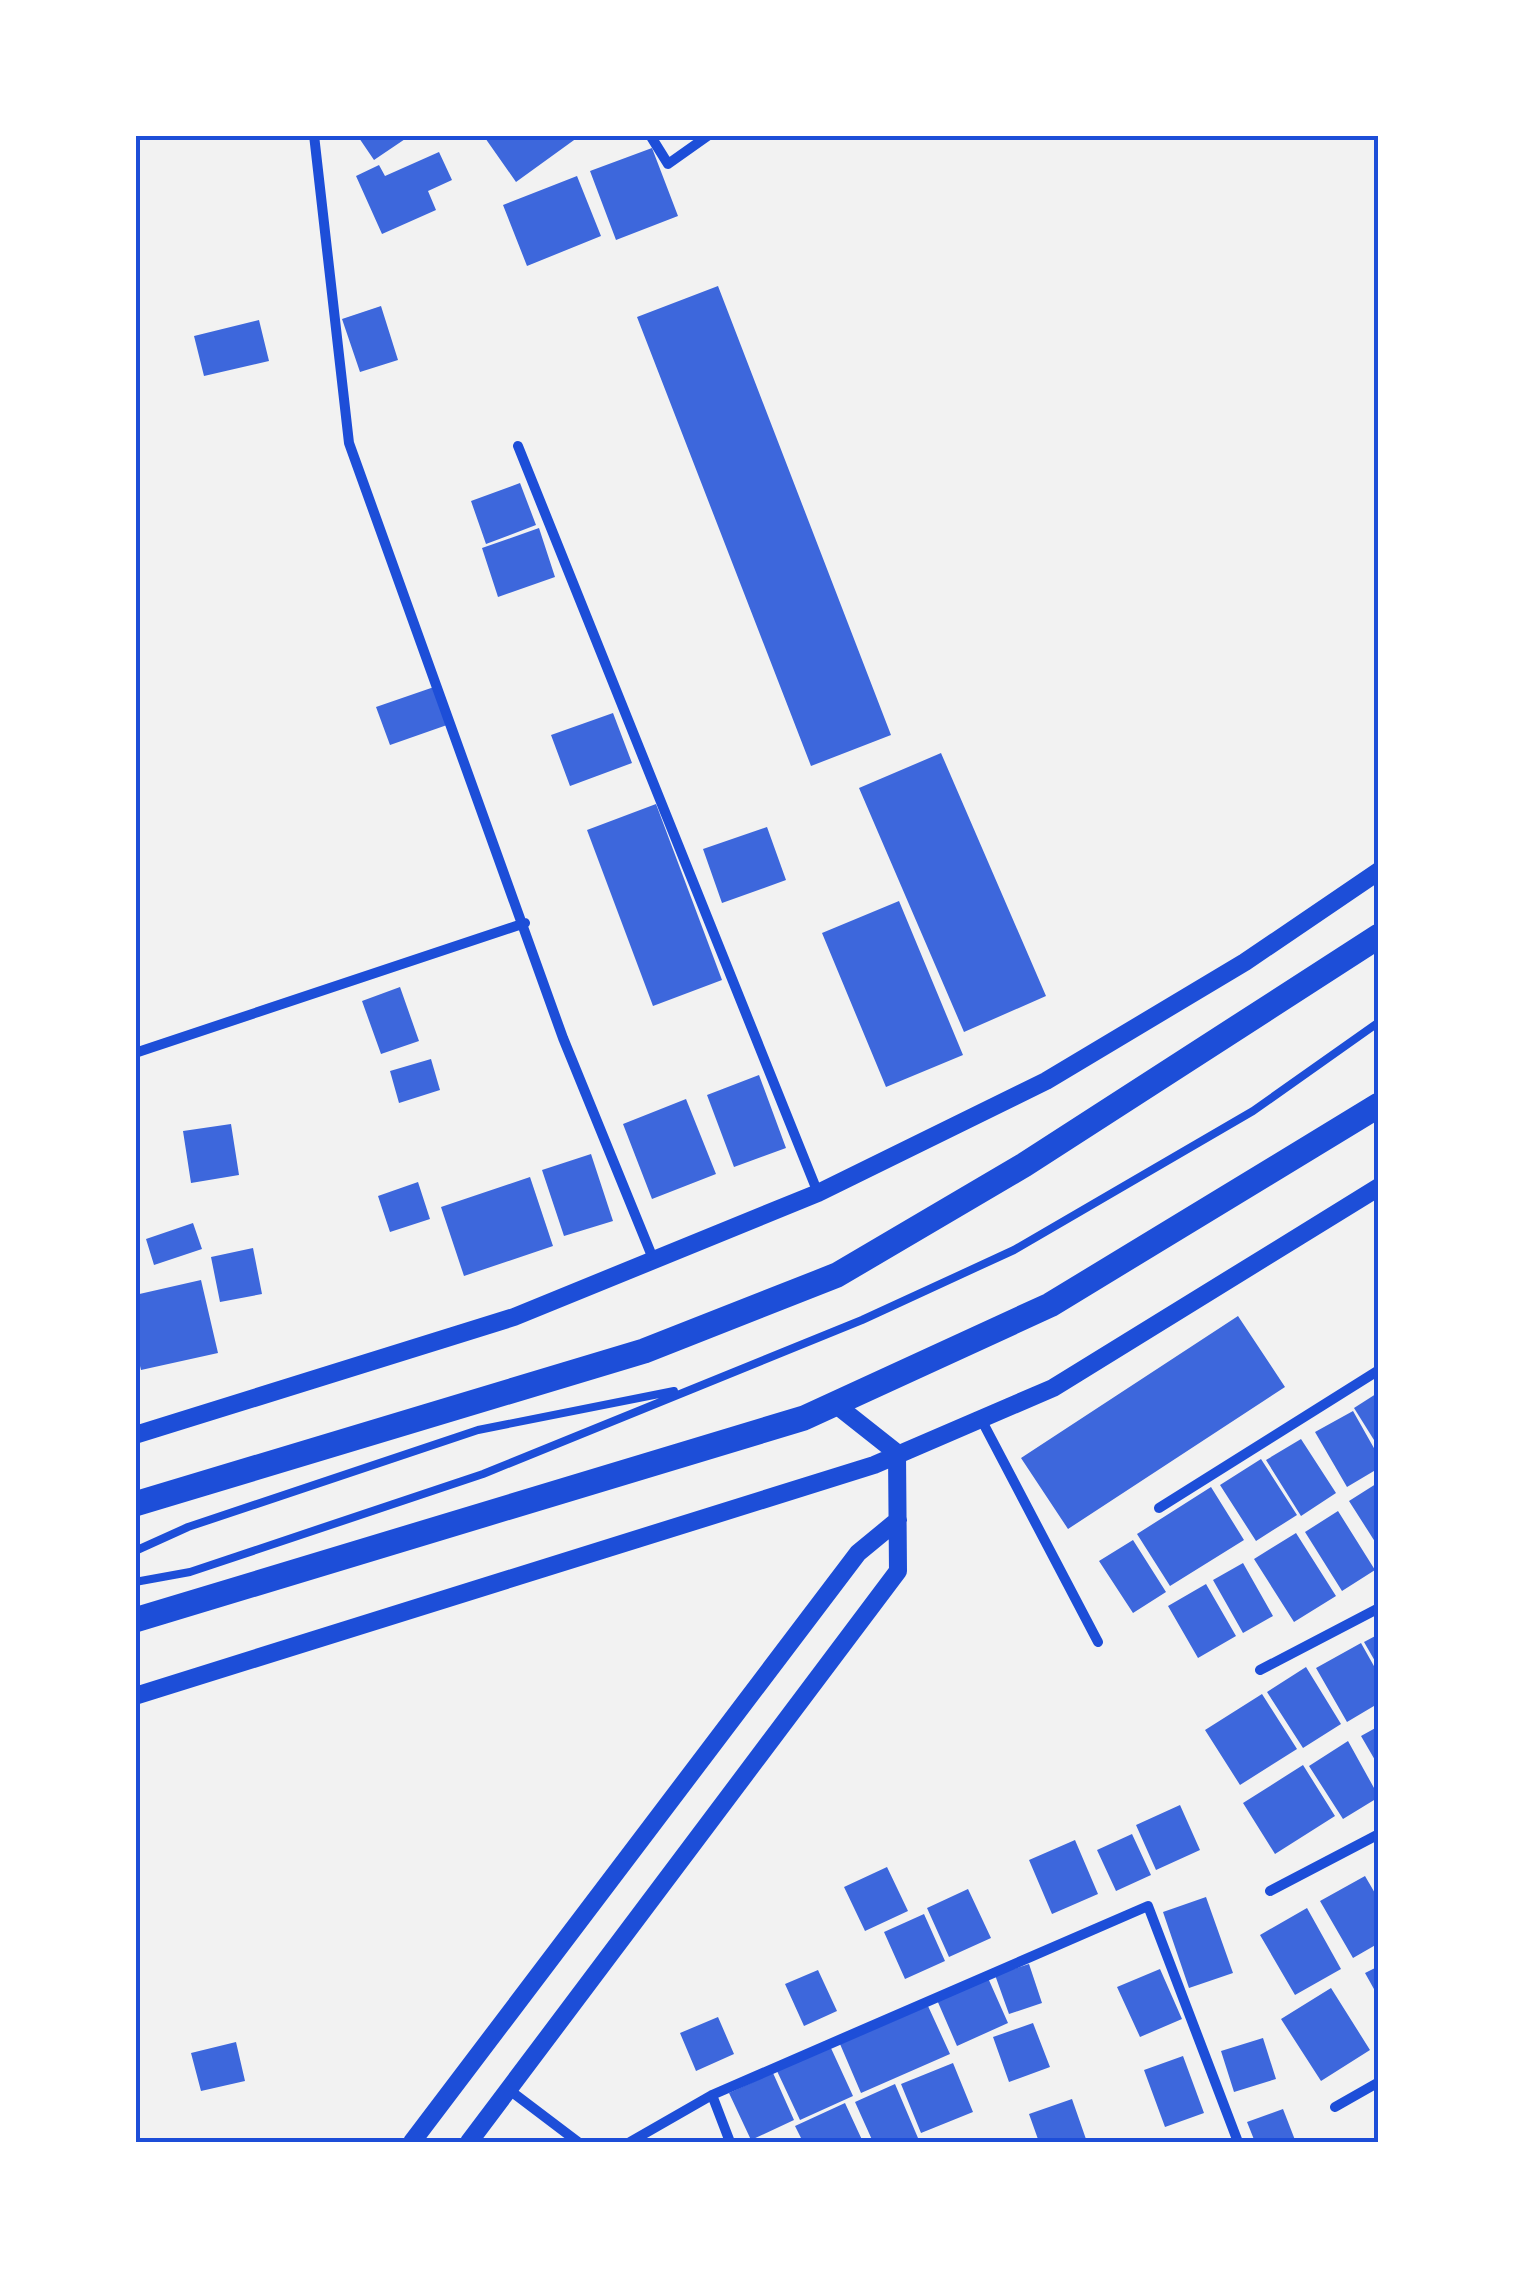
<svg xmlns="http://www.w3.org/2000/svg" width="1514" height="2277" font-family="'Noto Serif',serif">
	<style>
		.building { fill: #3d67dc }
		.lines { fill: none; stroke-linecap: round; stroke-linejoin: round }
		.service { stroke: #1d4ed8; stroke-width: 8 }
		.minor { stroke: #1d4ed8; stroke-width: 10 }
		.tertiary { stroke: #1d4ed8; stroke-width: 18 }
		.primary { stroke: #1d4ed8; stroke-width: 25 }
		.neatline { fill: none; stroke: #1d4ed8; stroke-width: 4 }
	</style>
	<rect width="100%" height="100%" fill="#f2f2f2"/>
	<path class="building" d="M 357,135 L 411,135 L 374,160 Z
		M 483,135 L 581,135 L 516,182 Z
		M 652,148 L 678,216 L 616,240 L 590,171 Z
		M 439,152 L 452,180 L 428,191 L 436,210 L 382,234 L 356,176 L 379,165 L 385,176 Z
		M 577,176 L 601,236 L 527,266 L 503,205 Z
		M 718,286 L 891,735 L 811,766 L 637,317 Z
		M 381,306 L 398,360 L 360,372 L 342,319 Z
		M 259,320 L 269,361 L 204,376 L 194,336 Z
		M 520,483 L 536,525 L 486,544 L 471,501 Z
		M 539,528 L 555,577 L 498,597 L 482,548 Z
		M 434,687 L 447,725 L 390,745 L 376,707 Z
		M 613,713 L 632,763 L 570,786 L 551,735 Z
		M 941,753 L 1046,996 L 964,1032 L 859,788 Z
		M 656,804 L 722,980 L 653,1006 L 587,830 Z
		M 767,827 L 786,880 L 722,903 L 703,849 Z
		M 899,901 L 963,1055 L 886,1087 L 822,933 Z
		M 400,987 L 419,1041 L 381,1054 L 362,1001 Z
		M 431,1059 L 440,1090 L 399,1103 L 390,1071 Z
		M 759,1075 L 786,1148 L 734,1167 L 707,1095 Z
		M 686,1099 L 716,1174 L 652,1199 L 623,1124 Z
		M 231,1124 L 239,1175 L 191,1183 L 183,1131 Z
		M 591,1154 L 613,1221 L 564,1236 L 542,1170 Z
		M 530,1177 L 553,1246 L 464,1276 L 441,1207 Z
		M 418,1182 L 430,1219 L 390,1232 L 378,1196 Z
		M 193,1223 L 202,1249 L 154,1265 L 146,1239 Z
		M 253,1248 L 262,1294 L 220,1302 L 211,1257 Z
		M 201,1280 L 218,1353 L 141,1370 L 135,1346 L 135,1295 Z
		M 1238,1316 L 1285,1387 L 1068,1529 L 1021,1458 Z
		M 1379,1392 L 1379,1448 L 1354,1408 Z
		M 1353,1411 L 1379,1457 L 1379,1468 L 1347,1487 L 1315,1432 Z
		M 1301,1439 L 1336,1493 L 1301,1516 L 1266,1460 Z
		M 1261,1459 L 1297,1515 L 1256,1541 L 1220,1485 Z
		M 1379,1482 L 1379,1548 L 1349,1501 Z
		M 1211,1487 L 1244,1540 L 1170,1586 L 1137,1534 Z
		M 1338,1511 L 1375,1570 L 1342,1591 L 1305,1532 Z
		M 1296,1533 L 1336,1596 L 1294,1622 L 1254,1559 Z
		M 1133,1540 L 1166,1592 L 1133,1613 L 1099,1561 Z
		M 1243,1563 L 1273,1616 L 1243,1633 L 1213,1580 Z
		M 1206,1584 L 1236,1636 L 1198,1658 L 1168,1606 Z
		M 1379,1634 L 1379,1668 L 1364,1642 Z
		M 1361,1643 L 1379,1675 L 1379,1703 L 1347,1722 L 1316,1668 Z
		M 1306,1667 L 1341,1724 L 1303,1748 L 1267,1692 Z
		M 1262,1694 L 1297,1749 L 1240,1785 L 1205,1730 Z
		M 1379,1726 L 1379,1767 L 1361,1736 Z
		M 1348,1741 L 1379,1797 L 1343,1819 L 1309,1766 Z
		M 1303,1765 L 1335,1816 L 1275,1854 L 1243,1803 Z
		M 1180,1805 L 1200,1850 L 1156,1870 L 1136,1825 Z
		M 1132,1834 L 1151,1875 L 1116,1891 L 1097,1850 Z
		M 1075,1840 L 1098,1894 L 1052,1914 L 1029,1860 Z
		M 887,1867 L 908,1911 L 865,1931 L 844,1887 Z
		M 1365,1876 L 1379,1900 L 1379,1943 L 1353,1958 L 1320,1901 Z
		M 968,1889 L 991,1938 L 949,1957 L 927,1908 Z
		M 1206,1897 L 1233,1973 L 1189,1988 L 1163,1912 Z
		M 1307,1908 L 1341,1969 L 1295,1995 L 1260,1935 Z
		M 924,1914 L 945,1961 L 905,1979 L 884,1932 Z
		M 1029,1964 L 1042,2003 L 1009,2014 L 995,1975 Z
		M 1379,1966 L 1379,1998 L 1365,1973 Z
		M 1160,1969 L 1182,2019 L 1140,2037 L 1117,1987 Z
		M 818,1970 L 837,2011 L 804,2026 L 785,1984 Z
		M 988,1978 L 1008,2023 L 957,2046 L 937,2000 Z
		M 1331,1988 L 1370,2050 L 1321,2081 L 1281,2019 Z
		M 928,2006 L 950,2054 L 861,2093 L 840,2044 Z
		M 718,2017 L 734,2054 L 696,2071 L 680,2033 Z
		M 1033,2023 L 1050,2067 L 1009,2082 L 993,2037 Z
		M 1263,2038 L 1276,2079 L 1234,2092 L 1221,2051 Z
		M 236,2042 L 245,2081 L 201,2091 L 191,2053 Z
		M 830,2046 L 853,2096 L 800,2120 L 777,2071 Z
		M 1183,2056 L 1204,2113 L 1165,2127 L 1144,2070 Z
		M 953,2063 L 973,2112 L 921,2133 L 901,2084 Z
		M 773,2073 L 794,2120 L 751,2140 L 729,2093 Z
		M 895,2084 L 918,2138 L 873,2142 L 855,2102 Z
		M 1072,2099 L 1087,2142 L 1039,2142 L 1029,2114 Z
		M 845,2103 L 863,2142 L 803,2142 L 795,2126 Z
		M 1283,2109 L 1295,2140 L 1255,2142 L 1247,2122 Z"/>
	<g class="lines">
		<path class="service" d="M 135,1551 L 188,1527 L 478,1430 L 674,1391
			M 135,1582 L 190,1572 L 483,1474 L 862,1320 L 1014,1250 L 1253,1111 L 1379,1022"/>
		<path class="minor" d="M 314,135 L 349,443 L 563,1038 L 654,1261
			M 650,135 L 668,164 L 709,135
			M 518,446 L 818,1193
			M 135,1053 L 525,923
			M 982,1421 L 1098,1642
			M 1159,1508 L 1379,1370
			M 1260,1670 L 1379,1608
			M 1270,1891 L 1379,1834
			M 508,2089 L 578,2142
			M 712,2095 L 730,2142
			M 1335,2107 L 1379,2082
			M 630,2142 L 712,2095 L 1148,1906 L 1238,2142"/>
		<path class="tertiary" d="M 835,1404 L 897,1453
			M 135,1435 L 514,1317 L 818,1193 L 1046,1081 L 1245,962 L 1379,871
			M 135,1696 L 874,1465 L 1053,1388 L 1379,1187
			M 412,2142 L 858,1553 L 898,1520
			M 469,2142 L 898,1571 L 897,1453"/>
		<path class="primary" d="M 135,1504 L 644,1351 L 837,1275 L 1024,1165 L 1379,936
			M 135,1620 L 804,1418 L 1050,1305 L 1379,1105"/>
	</g>
	<rect width="1514" height="2277" fill="none" stroke="#ffffff" stroke-width="275"/>
	<rect x="138" y="138" width="1238" height="2002" class="neatline"/>
</svg>
